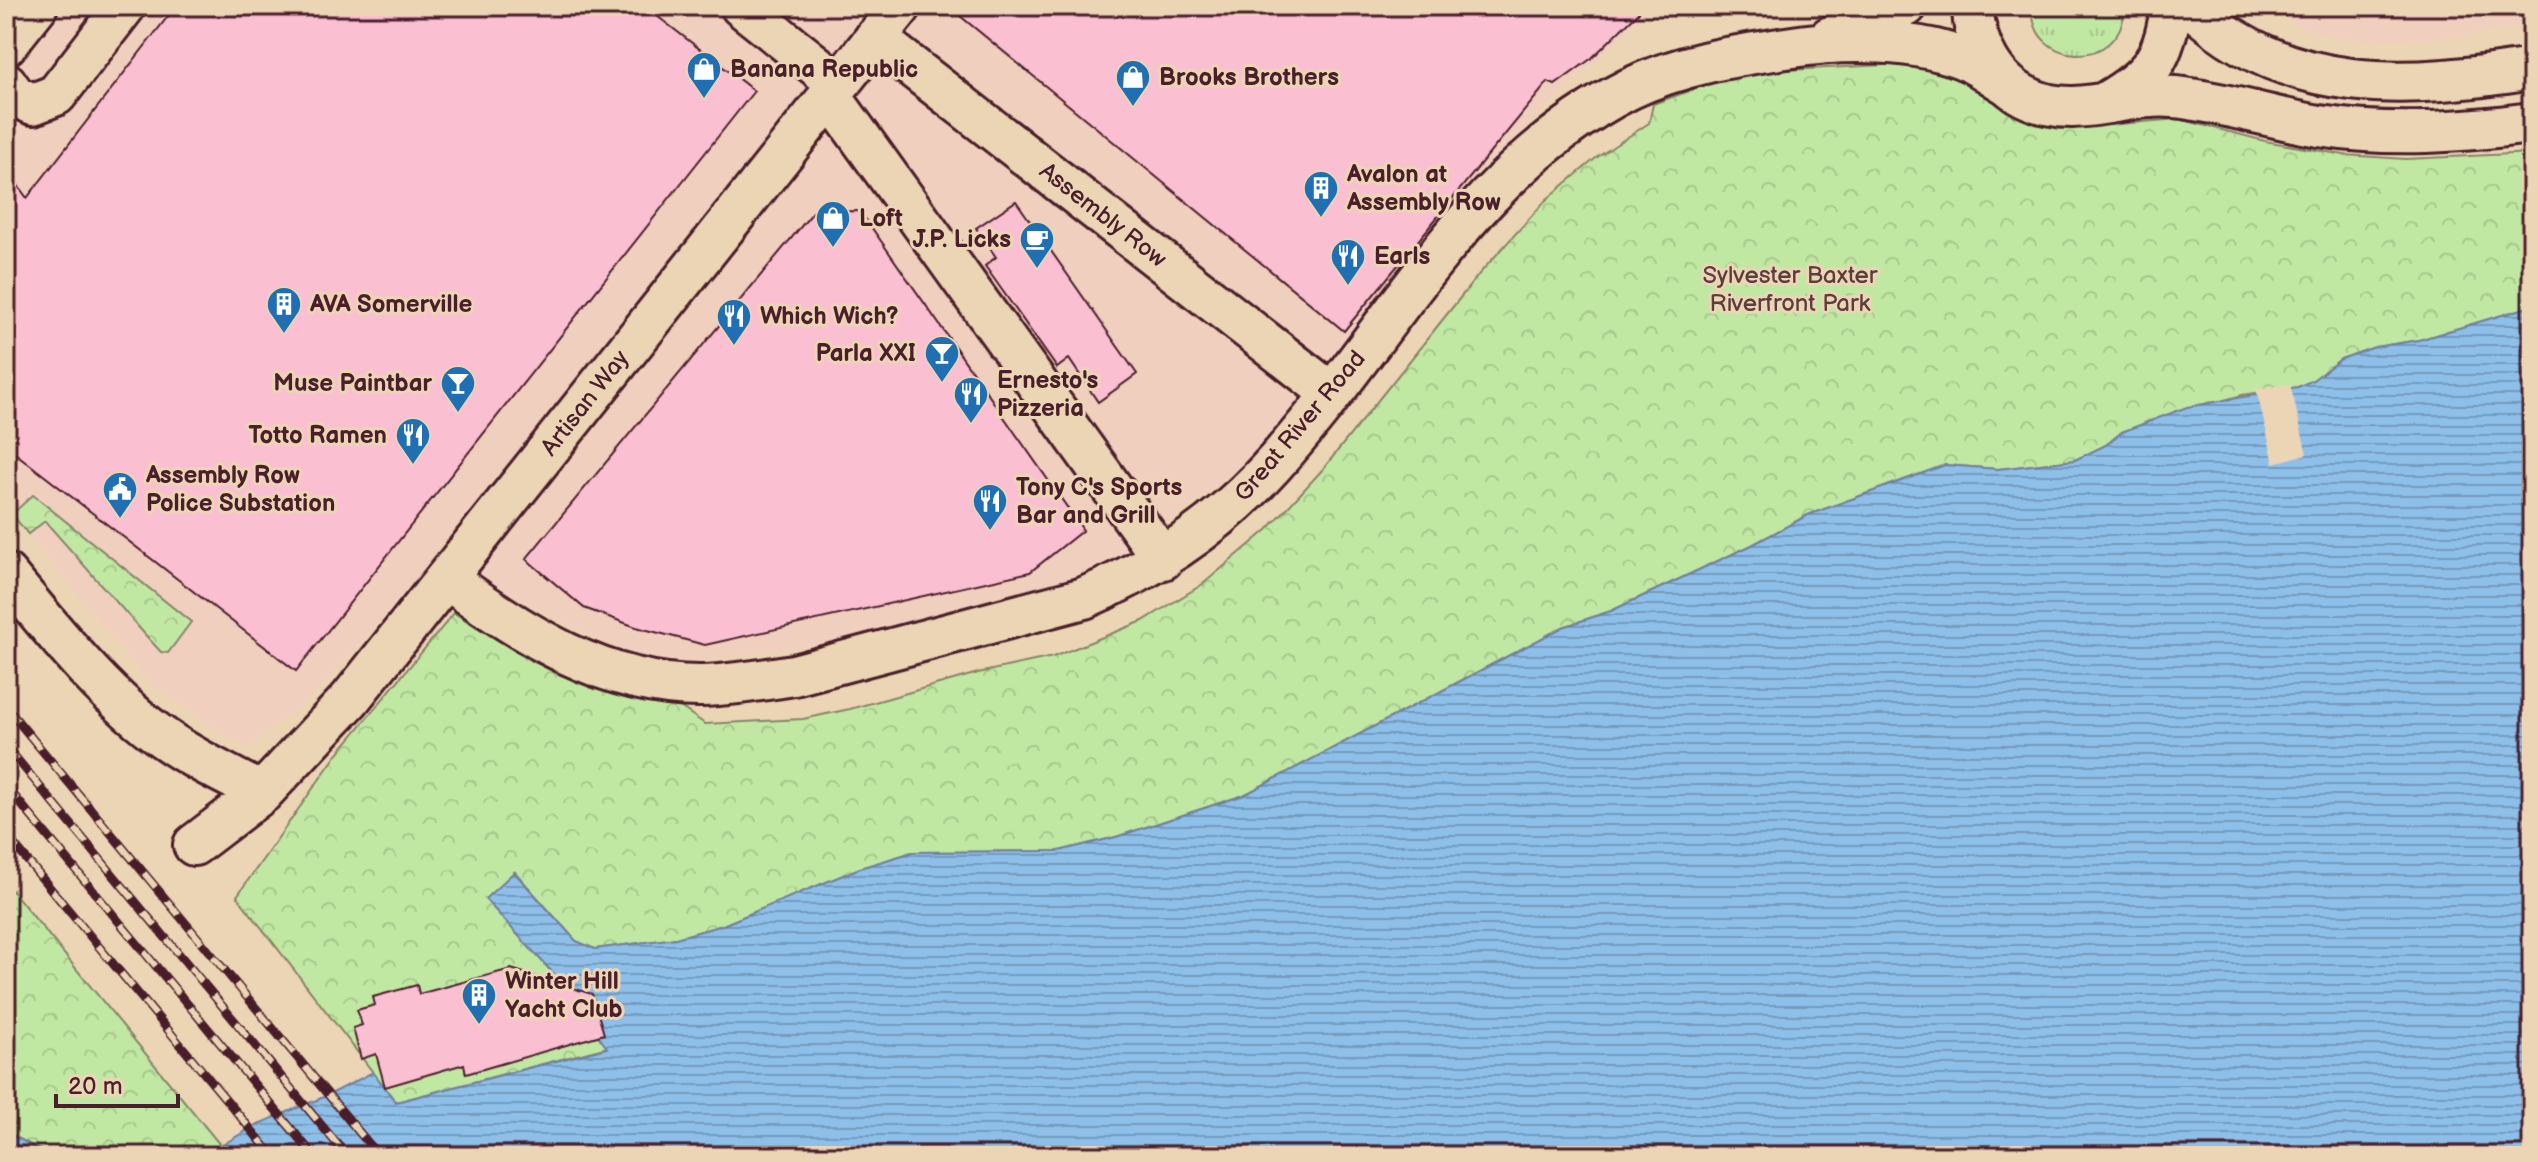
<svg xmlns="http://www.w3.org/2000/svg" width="2538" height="1162" font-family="'Balsamiq Sans',sans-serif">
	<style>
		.built { fill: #f0cfbe }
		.grass { fill: url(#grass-tufts); stroke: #868467; stroke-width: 2 }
		.park { fill: url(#park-crowns); stroke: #868467; stroke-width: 2 }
		.water { fill: url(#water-rules); stroke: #727f9d; stroke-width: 2 }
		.pier { fill: #ecd5b5 }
		.building { fill: #fac0d2; stroke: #4a1f2b; stroke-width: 2 }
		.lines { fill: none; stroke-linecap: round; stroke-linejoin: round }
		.minor-casing { stroke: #4a1f2b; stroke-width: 46 }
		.minor { stroke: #ecd5b5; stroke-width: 40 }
		.rail-casing { stroke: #4a1f2b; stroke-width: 9 }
		.rail { stroke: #ecd5b5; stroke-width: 6; stroke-dasharray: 18; stroke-linecap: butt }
		.labels { text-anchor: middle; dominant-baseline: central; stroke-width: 6; stroke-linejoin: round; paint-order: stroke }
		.poi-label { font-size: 24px; font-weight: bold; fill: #4a1f2b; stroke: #ecd5b5; text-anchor: start }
		.street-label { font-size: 24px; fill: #4a1f2b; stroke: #ecd5b5 }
		.park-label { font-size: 24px; fill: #5c3d3d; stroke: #ecd5b5 }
	</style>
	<defs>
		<pattern id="grass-tufts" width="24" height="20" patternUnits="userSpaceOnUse" patternTransform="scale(2)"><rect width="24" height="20" fill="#c1e8a3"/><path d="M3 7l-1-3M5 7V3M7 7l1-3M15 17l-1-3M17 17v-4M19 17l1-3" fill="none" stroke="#a7c78c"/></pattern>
		<pattern id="park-crowns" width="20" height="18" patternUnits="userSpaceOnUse" patternTransform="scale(2)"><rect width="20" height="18" fill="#c1e8a3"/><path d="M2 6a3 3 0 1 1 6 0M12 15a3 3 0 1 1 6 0" fill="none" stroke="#a7c78c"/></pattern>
		<pattern id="water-rules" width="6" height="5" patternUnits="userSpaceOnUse" patternTransform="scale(2)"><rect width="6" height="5" fill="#8dbfe9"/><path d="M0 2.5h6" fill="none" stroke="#759bbd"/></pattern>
	</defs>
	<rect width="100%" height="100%" fill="#ecd5b5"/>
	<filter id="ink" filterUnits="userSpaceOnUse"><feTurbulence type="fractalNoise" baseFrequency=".0125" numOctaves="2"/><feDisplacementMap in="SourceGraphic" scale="16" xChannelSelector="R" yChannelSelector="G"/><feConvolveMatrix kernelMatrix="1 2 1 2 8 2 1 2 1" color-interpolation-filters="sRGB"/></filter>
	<g filter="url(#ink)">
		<path class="built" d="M 6,6 L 1653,6 L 1526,127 L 1375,317 L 1243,468 L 1106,566 L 891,634 L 652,667 L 435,557 L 320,690 L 246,749 L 152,686 L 6,507 Z
			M 2263,6 L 2532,6 L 2532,24 L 2458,37 L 2370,41 L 2314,33 Z"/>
		<path class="grass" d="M 2033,6 L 2125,6 C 2122,75 2027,65 2033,6 Z"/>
		<path class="park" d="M 1904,64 L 1964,78 L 2013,109 L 2058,129 L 2179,119 L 2265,141 L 2344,155 L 2406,159 L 2532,153 L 2532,306 L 2419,340 L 2375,347 L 2341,359 L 2313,380 L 2298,387 L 2242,395 L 2154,420 L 2122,432 L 2106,445 L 2075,460 L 1998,469 L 1945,465 L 1808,515 L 1752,545 L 1611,611 L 1563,627 L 1244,795 L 1116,837 L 1059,851 L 913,852 L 860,868 L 723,925 L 676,938 L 595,949 L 576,941 L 515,872 L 485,899 L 552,972 L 608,1047 L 396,1102 L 237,896 L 338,753 L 454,613 L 526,658 L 561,675 L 625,696 L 673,702 L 705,724 L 803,719 L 850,709 L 978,673 L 1053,657 L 1143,621 L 1203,584 L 1267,530 L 1323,469 L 1480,273 L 1546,200 L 1596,158 L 1649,123 L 1653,104 L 1708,84 L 1769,71 Z
			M 33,495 L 191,622 L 168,653 L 161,652 L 149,639 L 45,521 L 28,534 L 12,514 Z
			M 6,883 L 221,1146 L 204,1156 L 51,1156 L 6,1132 Z"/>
		<path class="water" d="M 2532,306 L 2532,1156 L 204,1156 L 256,1125 L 331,1094 L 373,1072 L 396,1102 L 607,1048 L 552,972 L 485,899 L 514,872 L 576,941 L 595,949 L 676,938 L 723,925 L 860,868 L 913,852 L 1059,851 L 1116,837 L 1244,795 L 1563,627 L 1611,611 L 1752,545 L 1808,515 L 1945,465 L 1998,469 L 2075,460 L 2106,445 L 2122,432 L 2187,407 L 2298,387 L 2313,380 L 2341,359 L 2375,347 L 2419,340 Z
			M 6,1132 L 51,1156 L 6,1156 Z"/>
		<path class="pier" d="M 2290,384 L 2307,454 L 2274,463 L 2256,389 Z"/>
		<path class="building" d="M 176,6 L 644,6 L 754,91 L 296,671 L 6,446 L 6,169 L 27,198 Z
			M 948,6 L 1645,6 L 1592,58 L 1555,85 L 1548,82 L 1344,331 Z
			M 1016,201 L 1137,374 L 1098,402 L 1069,359 L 1057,368 L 985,266 L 996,257 L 976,228 Z
			M 860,211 L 1083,530 L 1030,572 L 705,645 L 636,627 L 584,608 L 526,559 L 813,212 Z
			M 511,969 L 592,994 L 604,1034 L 466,1074 L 464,1064 L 385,1087 L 376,1054 L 361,1059 L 353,1028 L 362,1025 L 357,1010 L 375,1005 L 373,997 L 417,985 L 419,994 Z"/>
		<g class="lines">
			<g class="minor-casing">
				<path id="minor" d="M 741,6 L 838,83
					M 1973,6 C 1973,44 1995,84 2031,99 C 2078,120 2126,92 2175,97 C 2224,102 2271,118 2319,126 C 2391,137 2460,132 2532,123
					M 2191,6 C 2287,98 2411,88 2532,69
					M 1830,37 L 1906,6
					M 875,38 L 1331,393
					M 6,45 L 37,6
					M 6,83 L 15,96 L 33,104 L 56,95 L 125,6
					M 829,94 L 1163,559
					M 2108,101 C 2152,75 2165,57 2171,6
					M 6,574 C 53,630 104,697 165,739 C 195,760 229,776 262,793
					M 446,578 C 521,633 605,687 702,686 C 733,685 763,680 794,675 L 1084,598 C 1150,570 1208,532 1258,481 C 1383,351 1462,173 1629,89 C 1678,65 1733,56 1786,48 C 1842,39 1920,38 1971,62 C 1983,68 1995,77 2007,84
					M 194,845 L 262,793 L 350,699 L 901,6"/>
			</g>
			<use href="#minor" class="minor"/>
			<g class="rail-casing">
				<path id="rail" d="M 6,707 L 379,1156
					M 6,746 L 347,1156
					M 6,786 L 314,1156
					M 6,835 L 273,1156"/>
			</g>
			<use href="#rail" class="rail"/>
		</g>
	</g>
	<defs>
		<g id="shop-pin" transform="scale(1.8)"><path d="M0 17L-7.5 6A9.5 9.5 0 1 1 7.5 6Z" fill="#1f6fb2" stroke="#ecd5b5"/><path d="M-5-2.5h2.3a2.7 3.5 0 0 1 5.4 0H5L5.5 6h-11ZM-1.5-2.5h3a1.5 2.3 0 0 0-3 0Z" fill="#fff"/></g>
		<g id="building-pin" transform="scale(1.8)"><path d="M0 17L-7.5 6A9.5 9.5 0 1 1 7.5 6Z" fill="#1f6fb2" stroke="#ecd5b5"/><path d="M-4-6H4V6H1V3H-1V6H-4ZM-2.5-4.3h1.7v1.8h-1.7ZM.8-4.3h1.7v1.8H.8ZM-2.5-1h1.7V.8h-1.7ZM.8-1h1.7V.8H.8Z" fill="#fff"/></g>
		<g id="cafe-pin" transform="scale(1.8)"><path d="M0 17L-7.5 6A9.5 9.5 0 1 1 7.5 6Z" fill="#1f6fb2" stroke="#ecd5b5"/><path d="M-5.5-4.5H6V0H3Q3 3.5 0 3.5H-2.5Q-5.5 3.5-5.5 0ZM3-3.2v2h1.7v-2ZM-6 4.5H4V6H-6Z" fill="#fff"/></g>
		<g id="restaurant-pin" transform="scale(1.8)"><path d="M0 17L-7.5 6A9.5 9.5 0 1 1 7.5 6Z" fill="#1f6fb2" stroke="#ecd5b5"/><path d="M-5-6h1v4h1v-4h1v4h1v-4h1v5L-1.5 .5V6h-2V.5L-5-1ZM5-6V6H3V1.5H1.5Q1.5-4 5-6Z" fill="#fff"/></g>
		<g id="bar-pin" transform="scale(1.8)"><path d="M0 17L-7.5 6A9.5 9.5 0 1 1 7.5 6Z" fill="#1f6fb2" stroke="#ecd5b5"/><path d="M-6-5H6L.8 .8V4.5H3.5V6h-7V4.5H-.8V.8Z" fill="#fff"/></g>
		<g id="civic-pin" transform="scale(1.8)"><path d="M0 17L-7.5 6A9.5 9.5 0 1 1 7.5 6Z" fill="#1f6fb2" stroke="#ecd5b5"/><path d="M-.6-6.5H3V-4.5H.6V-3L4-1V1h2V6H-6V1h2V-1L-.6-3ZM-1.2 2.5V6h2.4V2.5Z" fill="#fff"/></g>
	</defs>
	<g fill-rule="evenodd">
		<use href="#shop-pin" x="704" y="69"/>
		<use href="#shop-pin" x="1133" y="77"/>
		<use href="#building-pin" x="1321" y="188"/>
		<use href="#shop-pin" x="833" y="218"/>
		<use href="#cafe-pin" x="1037" y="239"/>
		<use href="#restaurant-pin" x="1348" y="256"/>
		<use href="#building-pin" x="284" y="304"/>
		<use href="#restaurant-pin" x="734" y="316"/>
		<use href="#bar-pin" x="942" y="353"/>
		<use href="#bar-pin" x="458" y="383"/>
		<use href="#restaurant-pin" x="971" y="394"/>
		<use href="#restaurant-pin" x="413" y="435"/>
		<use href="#civic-pin" x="120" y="489"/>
		<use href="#restaurant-pin" x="990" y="501"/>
		<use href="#building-pin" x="479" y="995"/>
	</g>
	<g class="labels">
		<g class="poi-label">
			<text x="730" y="69">Banana Republic</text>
			<text x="1159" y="77">Brooks Brothers</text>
			<text x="1347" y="174">Avalon at<tspan x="1347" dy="28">Assembly Row</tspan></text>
			<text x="859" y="218">Loft</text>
			<text x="1011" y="239" text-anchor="end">J.P. Licks</text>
			<text x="1374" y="256">Earls</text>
			<text x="310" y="304">AVA Somerville</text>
			<text x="760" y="316">Which Wich?</text>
			<text x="916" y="353" text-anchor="end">Parla XXI</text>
			<text x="997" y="380">Ernesto's<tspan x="997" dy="28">Pizzeria</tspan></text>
			<text x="432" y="383" text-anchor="end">Muse Paintbar</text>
			<text x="387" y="435" text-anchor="end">Totto Ramen</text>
			<text x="146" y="475">Assembly Row<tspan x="146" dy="28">Police Substation</tspan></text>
			<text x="1016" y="487">Tony C's Sports<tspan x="1016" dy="28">Bar and Grill</tspan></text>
			<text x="505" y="981">Winter Hill<tspan x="505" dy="28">Yacht Club</tspan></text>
		</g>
		<g class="street-label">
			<text transform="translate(1103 215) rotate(38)">Assembly Row</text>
			<text transform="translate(585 403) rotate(-52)">Artisan Way</text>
			<text transform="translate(1300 426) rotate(-50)">Great River Road</text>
		</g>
		<g class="park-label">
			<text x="1790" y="275">Sylvester Baxter<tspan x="1790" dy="28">Riverfront Park</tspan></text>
		</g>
	</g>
	<rect width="2538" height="1162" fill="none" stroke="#ecd5b5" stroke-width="32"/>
	<rect x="16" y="16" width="2506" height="1130" fill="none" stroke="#4a1f2b" stroke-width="3" filter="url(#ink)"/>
	<path d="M56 1094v12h122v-12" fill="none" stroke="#4a1f2b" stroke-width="4"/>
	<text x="68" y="1094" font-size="24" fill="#4a1f2b" stroke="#ecd5b5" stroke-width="6" paint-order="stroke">20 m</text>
</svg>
